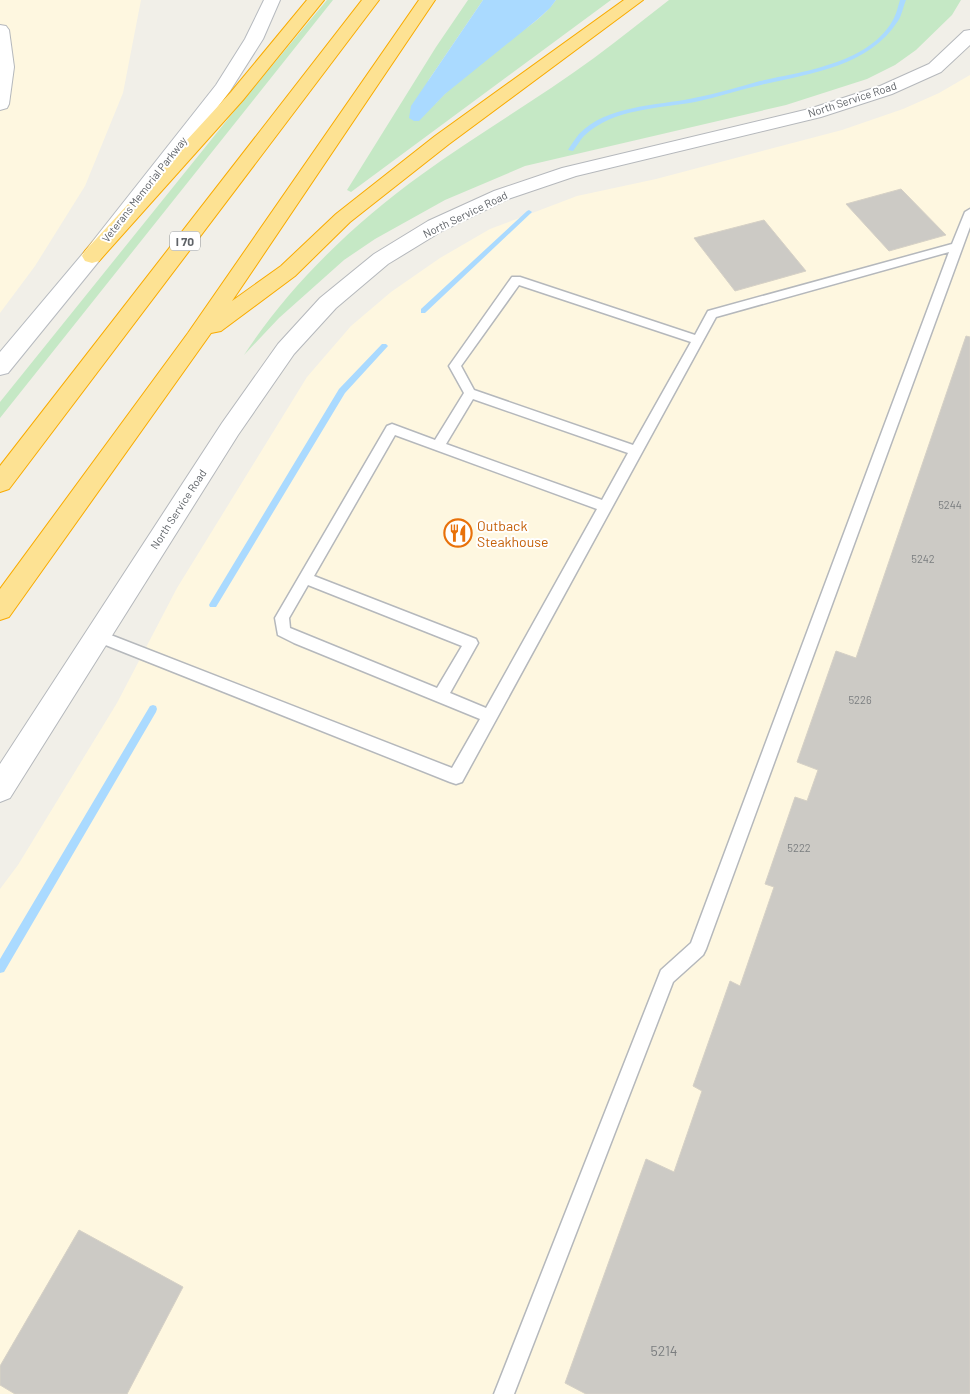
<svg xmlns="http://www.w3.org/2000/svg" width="970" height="1394" font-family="Barlow,sans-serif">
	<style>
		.commercial { fill: #fef7e0 }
		.green { fill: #c5e8c5 }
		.water { fill: #aadaff }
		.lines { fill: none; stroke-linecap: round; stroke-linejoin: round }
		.stream { fill: #aadaff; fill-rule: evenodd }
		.building { fill: #cccac5; stroke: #d6d1c6 }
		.service-casing { stroke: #b5b8bc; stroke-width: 3 }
		.minor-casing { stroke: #b5b8bc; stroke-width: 2 }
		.tertiary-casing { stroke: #b5b8bc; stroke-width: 2 }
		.secondary-casing { stroke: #b6babf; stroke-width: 2 }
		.motorway-casing { stroke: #f9ab00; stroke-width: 2 }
		.service { fill: #fff; fill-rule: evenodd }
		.minor { fill: #fff; fill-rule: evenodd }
		.tertiary { fill: #fff; fill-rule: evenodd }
		.secondary { fill: #fff; fill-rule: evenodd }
		.motorway { fill: #fde293; fill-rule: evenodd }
		.labels { text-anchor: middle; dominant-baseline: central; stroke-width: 4; stroke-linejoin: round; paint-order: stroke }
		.far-street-label { font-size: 11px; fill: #5f6368; stroke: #fff }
		.number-label { font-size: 11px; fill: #7a7d7f }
		.shield { fill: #fff; stroke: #8f9295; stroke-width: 1 }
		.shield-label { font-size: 12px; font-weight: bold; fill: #5f6368 }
		.food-label { font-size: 14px; fill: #c56008; stroke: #fff; text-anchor: start }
		.near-number-label { font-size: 14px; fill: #7a7d7f }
	</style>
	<rect width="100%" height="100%" fill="#f1efe8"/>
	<path class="commercial" d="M 0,0 L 141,0 L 123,93 L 85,186 L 35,266 L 0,313 Z
		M 970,75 L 970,1394 L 0,1394 L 0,889 L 18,865 L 117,703 L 177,588 L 307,377 L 351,326 L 391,292 L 440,258 L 490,229 L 577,196 L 656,179 L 842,130 L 903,109 L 939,93 Z"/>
	<path class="green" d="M 327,0 L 333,0 L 0,418 L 0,402 L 240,104 Z
		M 468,0 L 483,0 L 428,81 L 436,103 C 455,82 486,58 510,40 C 526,28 544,17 556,0 L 611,0 L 351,192 L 347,190 L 436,47 Z
		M 669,0 L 961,0 L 952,15 L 916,50 L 895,65 L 867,79 L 786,105 L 525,166 L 445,200 L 375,239 L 344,260 L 279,318 L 244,355 C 289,286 354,223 421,175 C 477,134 538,99 594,58 C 620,39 644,19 669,0 Z"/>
	<path class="water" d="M 483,0 L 556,0 L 550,8 L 538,19 L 445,94 L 419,121 L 414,121 L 409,118 L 411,106 Z"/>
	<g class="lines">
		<path class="stream" d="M 900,0 L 906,0 C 903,7 902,15 898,21 C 869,66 813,73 765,84 C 741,89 718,97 695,102 C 657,109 614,108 584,136 C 580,140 577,146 573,151 L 568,150 C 571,145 575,139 579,134 C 607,105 656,106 694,98 C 716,94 738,87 760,81 C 805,71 871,63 894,18 C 897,12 898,6 900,0 Z
			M 529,210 L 532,212 L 531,213 L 425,313 L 421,313 L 421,309 L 527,211 Z
			M 382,344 L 386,344 L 388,346 L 345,393 L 216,607 L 210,607 L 209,605 L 210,603 L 339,389 Z
			M 153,705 L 156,706 L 157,709 L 156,712 L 4,972 L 0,973 L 0,959 L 150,706 Z"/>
	</g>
	<path class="building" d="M 901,189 L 946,235 L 889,251 L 846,204 Z
		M 764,220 L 806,271 L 735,291 L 694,238 Z
		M 966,336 L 970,337 L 970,1394 L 586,1394 L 565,1383 L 646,1159 L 674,1172 L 702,1091 L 693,1086 L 730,981 L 740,986 L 774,887 L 765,884 L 795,797 L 807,801 L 818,770 L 797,762 L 836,651 L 856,658 Z
		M 79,1230 L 183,1287 L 127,1394 L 15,1394 L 0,1385 L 0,1366 Z"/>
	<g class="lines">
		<g class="service-casing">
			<path id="service" d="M 970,209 L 970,227 L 706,949 L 703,955 L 673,982 L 514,1394 L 494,1394 L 661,970 L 691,943 L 949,252 L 716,317 L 462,782 L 456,784 L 450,782 L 93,640 L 91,636 L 93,632 L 98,630 L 103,632 L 452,768 L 480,719 L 294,643 L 278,635 L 275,618 L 387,426 L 392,424 L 435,440 L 464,393 L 449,366 L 512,277 L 520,277 L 695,335 L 708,311 L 952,244 L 965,212 ZM 519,285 L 691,342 L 633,445 L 474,390 L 461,366 ZM 473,399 L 628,453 L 602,500 L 446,444 ZM 395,435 L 597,509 L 486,708 L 450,693 L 478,643 L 476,639 L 314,576 ZM 308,585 L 462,646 L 437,688 L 290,628 L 289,618 Z"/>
		</g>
		<g class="minor-casing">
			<path id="minor" d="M 0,25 L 6,26 L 9,30 L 14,67 L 9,104 L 7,108 L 0,110 Z"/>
		</g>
		<g class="tertiary-casing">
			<path id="tertiary" d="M 970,30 L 970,45 L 941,72 L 892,94 L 821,117 L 576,176 L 508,199 L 442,231 L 388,264 L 336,308 L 294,354 L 238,435 L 10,798 L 0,802 L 0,764 L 222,423 L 278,344 L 320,298 L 374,254 L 428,221 L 494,191 L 562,168 L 809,109 L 880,86 L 929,64 L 964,31 Z"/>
		</g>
		<g class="secondary-casing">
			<path id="secondary" d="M 264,0 L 280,0 L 263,39 L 230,91 L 99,261 L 8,373 L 0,375 L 0,352 L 85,251 L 216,85 L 245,39 Z"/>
		</g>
		<g class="motorway-casing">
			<path id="motorway" d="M 307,0 L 324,0 L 243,100 L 99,261 L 92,263 L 85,261 L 82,256 L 85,251 L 231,92 Z
				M 362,0 L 379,0 L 9,489 L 0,492 L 0,466 Z
				M 419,0 L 435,0 L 232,301 L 281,266 L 336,214 L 435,136 L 624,0 L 643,0 L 449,144 L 350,222 L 295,276 L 221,331 L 211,333 L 9,617 L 0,620 L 0,589 L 188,333 Z"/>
		</g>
		<use href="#service" class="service"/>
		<use href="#minor" class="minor"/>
		<use href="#tertiary" class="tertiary"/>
		<use href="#secondary" class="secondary"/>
		<use href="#motorway" class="motorway"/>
	</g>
	<defs>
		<g id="restaurant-ring" transform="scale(1.4375)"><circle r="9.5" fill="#fff" stroke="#e8710a" stroke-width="1.5"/><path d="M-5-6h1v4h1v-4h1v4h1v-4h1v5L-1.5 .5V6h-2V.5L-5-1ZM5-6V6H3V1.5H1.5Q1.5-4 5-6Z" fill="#e8710a"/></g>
	</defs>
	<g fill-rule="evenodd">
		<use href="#restaurant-ring" x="458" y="533"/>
	</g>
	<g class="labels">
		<g class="far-street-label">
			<text transform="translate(852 99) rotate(-18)">North Service Road</text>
			<text transform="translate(144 189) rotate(-52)">Veterans Memorial Parkway</text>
			<text transform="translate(465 214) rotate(-26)">North Service Road</text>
			<text transform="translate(178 509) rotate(-57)">North Service Road</text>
		</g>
		<g class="number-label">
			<text x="950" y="504">5244</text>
			<text x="923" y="558">5242</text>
			<text x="860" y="699">5226</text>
			<text x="799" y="847">5222</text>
		</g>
		<rect class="shield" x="170" y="231.5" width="30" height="19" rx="4"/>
		<g class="shield-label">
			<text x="185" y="241">I 70</text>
		</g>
		<g class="food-label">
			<text x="477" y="525">Outback<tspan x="477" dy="16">Steakhouse</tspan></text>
		</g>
		<g class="near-number-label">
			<text x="664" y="1350">5214</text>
		</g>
	</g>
</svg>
